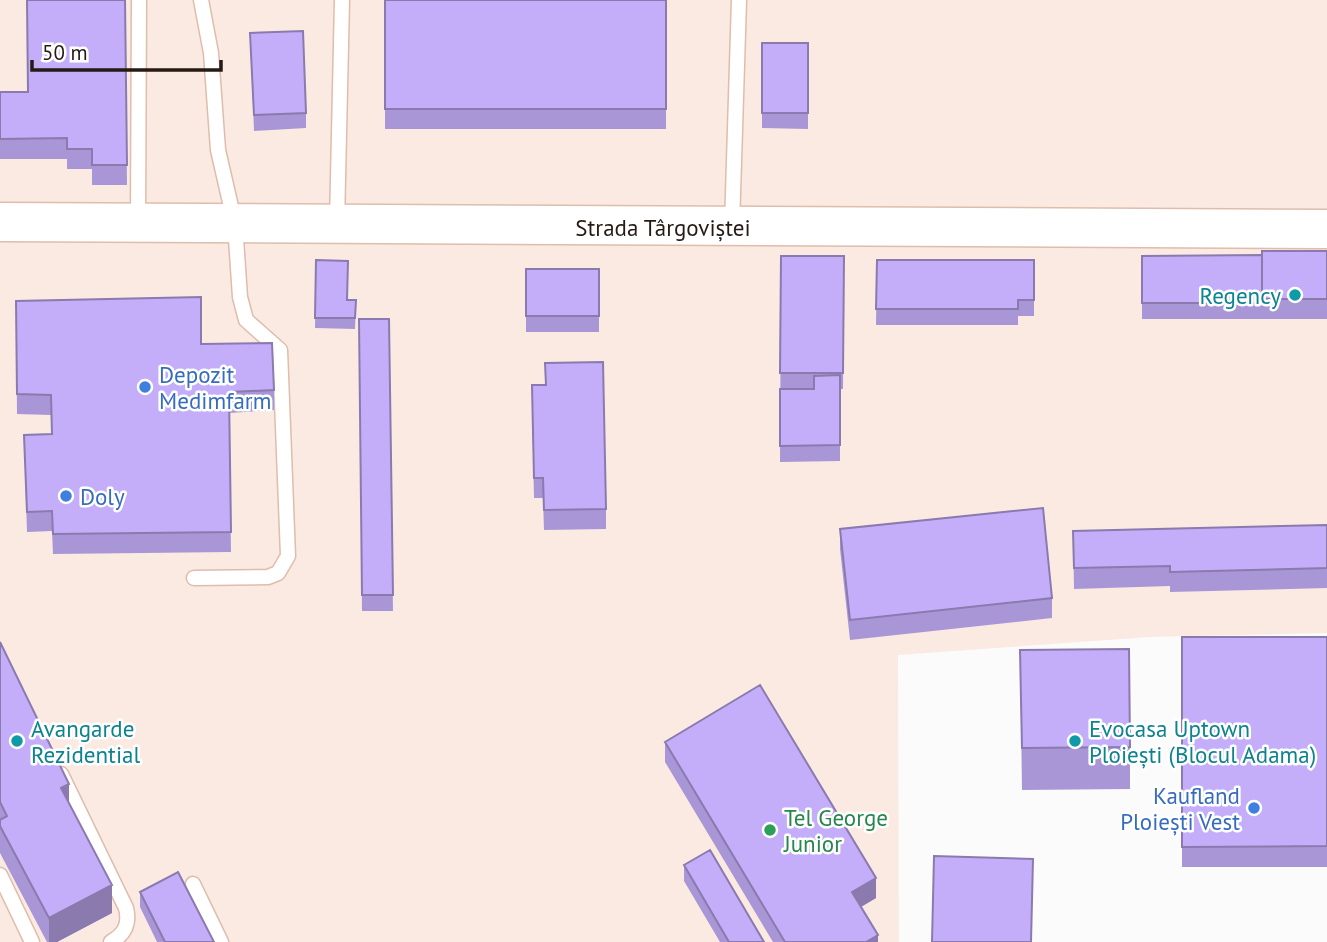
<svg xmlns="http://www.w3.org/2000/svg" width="1327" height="942" font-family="'PT Sans',sans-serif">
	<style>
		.built { fill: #fbeae2 }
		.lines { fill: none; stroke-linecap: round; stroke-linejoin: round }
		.lane-casing { stroke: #debdac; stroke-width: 17 }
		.secondary-casing { stroke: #debdac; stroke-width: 41 }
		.lane { stroke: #fff; stroke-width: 14 }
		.secondary { stroke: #fff; stroke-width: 38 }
		.wall { fill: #a996d6 }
		.shaded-wall { fill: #8a7aae }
		.building { fill: #c5aef9; stroke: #8a7aae; stroke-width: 2 }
		.culture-dot { fill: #0f9aa8; stroke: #fff; stroke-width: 2.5 }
		.shop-dot { fill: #3f7fe0; stroke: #fff; stroke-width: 2.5 }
		.leisure-dot { fill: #2e9e5b; stroke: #fff; stroke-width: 2.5 }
		.labels { text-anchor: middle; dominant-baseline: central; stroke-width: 5; stroke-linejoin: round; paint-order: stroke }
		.street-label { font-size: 23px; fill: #261a14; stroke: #fff }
		.culture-label { font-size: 23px; fill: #0d838f; stroke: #fff; text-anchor: start }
		.shop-label { font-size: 23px; fill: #366cbe; stroke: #fff; text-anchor: start }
		.leisure-label { font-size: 23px; fill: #27864d; stroke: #fff; text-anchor: start }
	</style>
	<rect width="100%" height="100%" fill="#fbfbfb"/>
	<path class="built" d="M 0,0 L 1327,0 L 1327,633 L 1150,637 L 898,655 L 899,942 L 0,942 Z"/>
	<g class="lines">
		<g class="lane-casing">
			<path id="lane" d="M 138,221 L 139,0
				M 337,223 L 342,0
				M 732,226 L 739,0
				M 194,578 L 268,577 L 278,573 L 288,556 L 280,350 L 246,320 L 240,297 L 235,224 L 218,150 L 211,53 L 201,0
				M 61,774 L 126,908 C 130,924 125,934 111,942
				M 0,875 L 32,942
				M 193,884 L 221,942"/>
		</g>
		<g class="secondary-casing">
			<path id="secondary" d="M 0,222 L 1327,229"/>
		</g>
		<use href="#lane" class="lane"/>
		<use href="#secondary" class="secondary"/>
	</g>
	<path class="wall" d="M 125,0 L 127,185 L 92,185 L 92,169 L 67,169 L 67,159 L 0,159 L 0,92 L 28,92 Z
		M 385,0 L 666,0 L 666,129 L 385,129 Z
		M 250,33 L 306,113 L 306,128 L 254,131 Z
		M 762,43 L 808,43 L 808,129 L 762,128 Z
		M 1327,251 L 1327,319 L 1142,319 L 1142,256 L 1262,255 Z
		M 781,256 L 844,256 L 843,389 L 840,389 L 840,461 L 780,462 Z
		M 316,260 L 347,300 L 356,300 L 355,329 L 315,328 Z
		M 877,260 L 1034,260 L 1034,316 L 1018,316 L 1018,325 L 876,325 Z
		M 526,269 L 599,269 L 599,332 L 526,332 Z
		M 16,301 L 201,344 L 274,390 L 274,410 L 229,413 L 231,552 L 53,554 L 52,531 L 27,532 L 24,435 L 51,434 L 51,415 L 17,414 Z
		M 359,319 L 389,319 L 393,611 L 362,611 Z
		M 545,363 L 606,509 L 606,529 L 544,530 L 543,498 L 534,498 L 532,405 L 545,385 Z
		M 1327,525 L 1327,588 L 1170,592 L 1170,586 L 1074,589 L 1073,531 Z
		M 840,529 L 1052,598 L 1052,618 L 850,640 L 840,549 Z
		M 1182,637 L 1327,637 L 1327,867 L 1182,867 Z
		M 0,642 L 69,804 L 112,913 L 57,942 L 47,942 L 0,853 Z
		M 1020,650 L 1130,747 L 1130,789 L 1022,790 Z
		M 665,742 L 876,898 L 861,907 L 878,942 L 773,942 L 665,762 Z
		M 684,865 L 764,942 L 720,942 L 684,881 Z
		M 140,892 L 214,942 L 157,942 L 140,907 Z"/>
	<path class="shaded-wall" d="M 69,784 L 69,812 L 61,788 Z
		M 876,878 L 876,898 L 852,912 L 852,892 Z
		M 112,885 L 112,913 L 57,942 L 49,942 L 49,918 Z
		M 878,935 L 878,942 L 866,942 Z"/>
	<path class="building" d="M 27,0 L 125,0 L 127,165 L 92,165 L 92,149 L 67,149 L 67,138 L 0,139 L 0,92 L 28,92 Z
		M 385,0 L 666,0 L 666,109 L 385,109 Z
		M 303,31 L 306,113 L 254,115 L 250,33 Z
		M 762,43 L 808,43 L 808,113 L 762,113 Z
		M 1262,251 L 1327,251 L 1327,299 L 1262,299 Z
		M 1262,255 L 1262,303 L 1142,303 L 1142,256 Z
		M 781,256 L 844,256 L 843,373 L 780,373 Z
		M 316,260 L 348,261 L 347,300 L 356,300 L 355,318 L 315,318 Z
		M 877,260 L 1034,260 L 1034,300 L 1018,300 L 1018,309 L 876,309 Z
		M 526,269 L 599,269 L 599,316 L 526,316 Z
		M 201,297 L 201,344 L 272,343 L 274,390 L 229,392 L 231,532 L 53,534 L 52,511 L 27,512 L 24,435 L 52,434 L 51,395 L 17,394 L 16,301 Z
		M 359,319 L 389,319 L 393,595 L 362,595 Z
		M 603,362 L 606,509 L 544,510 L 543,478 L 534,478 L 532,385 L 546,385 L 545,363 Z
		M 840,375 L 840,445 L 780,446 L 780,389 L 814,389 L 814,376 Z
		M 1043,508 L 1052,598 L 850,620 L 840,529 Z
		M 1327,525 L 1327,568 L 1170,572 L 1170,566 L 1074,568 L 1073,531 Z
		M 1182,637 L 1327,637 L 1327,846 L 1182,847 Z
		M 0,642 L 69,784 L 61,788 L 112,885 L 49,918 L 0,826 L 0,820 L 7,816 L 0,802 Z
		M 1129,649 L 1130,747 L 1022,748 L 1020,650 Z
		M 760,685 L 876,878 L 852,892 L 878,935 L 866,942 L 785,942 L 665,742 Z
		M 710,850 L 764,942 L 729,942 L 684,865 Z
		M 934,856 L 1033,859 L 1031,942 L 932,942 Z
		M 178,872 L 214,942 L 165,942 L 140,892 Z"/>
	<g class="culture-dot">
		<circle cx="1295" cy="295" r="7"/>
		<circle cx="17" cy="741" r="7"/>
		<circle cx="1075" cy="741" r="7"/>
	</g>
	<g class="shop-dot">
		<circle cx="145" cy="387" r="7"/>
		<circle cx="66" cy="496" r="7"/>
		<circle cx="1254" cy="808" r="7"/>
	</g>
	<circle class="leisure-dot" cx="770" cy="830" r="7"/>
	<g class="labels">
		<g class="street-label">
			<text x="663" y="227">Strada Târgoviștei</text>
		</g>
		<g class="culture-label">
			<text x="1281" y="295" text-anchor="end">Regency</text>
			<text x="31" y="728">Avangarde<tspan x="31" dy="26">Rezidential</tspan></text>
			<text x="1089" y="728">Evocasa Uptown<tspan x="1089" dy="26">Ploiești (Blocul Adama)</tspan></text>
		</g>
		<g class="shop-label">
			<text x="159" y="374">Depozit<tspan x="159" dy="26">Medimfarm</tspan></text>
			<text x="80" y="496">Doly</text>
			<text x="1240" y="795" text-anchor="end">Kaufland<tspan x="1240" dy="26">Ploiești Vest</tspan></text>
		</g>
		<g class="leisure-label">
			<text x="784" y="817">Tel George<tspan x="784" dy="26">Junior</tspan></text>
		</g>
	</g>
	<path d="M32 60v10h189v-10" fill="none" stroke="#261a14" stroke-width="3.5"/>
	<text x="42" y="60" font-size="21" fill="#261a14" stroke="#ffffff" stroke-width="5" paint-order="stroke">50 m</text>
</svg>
